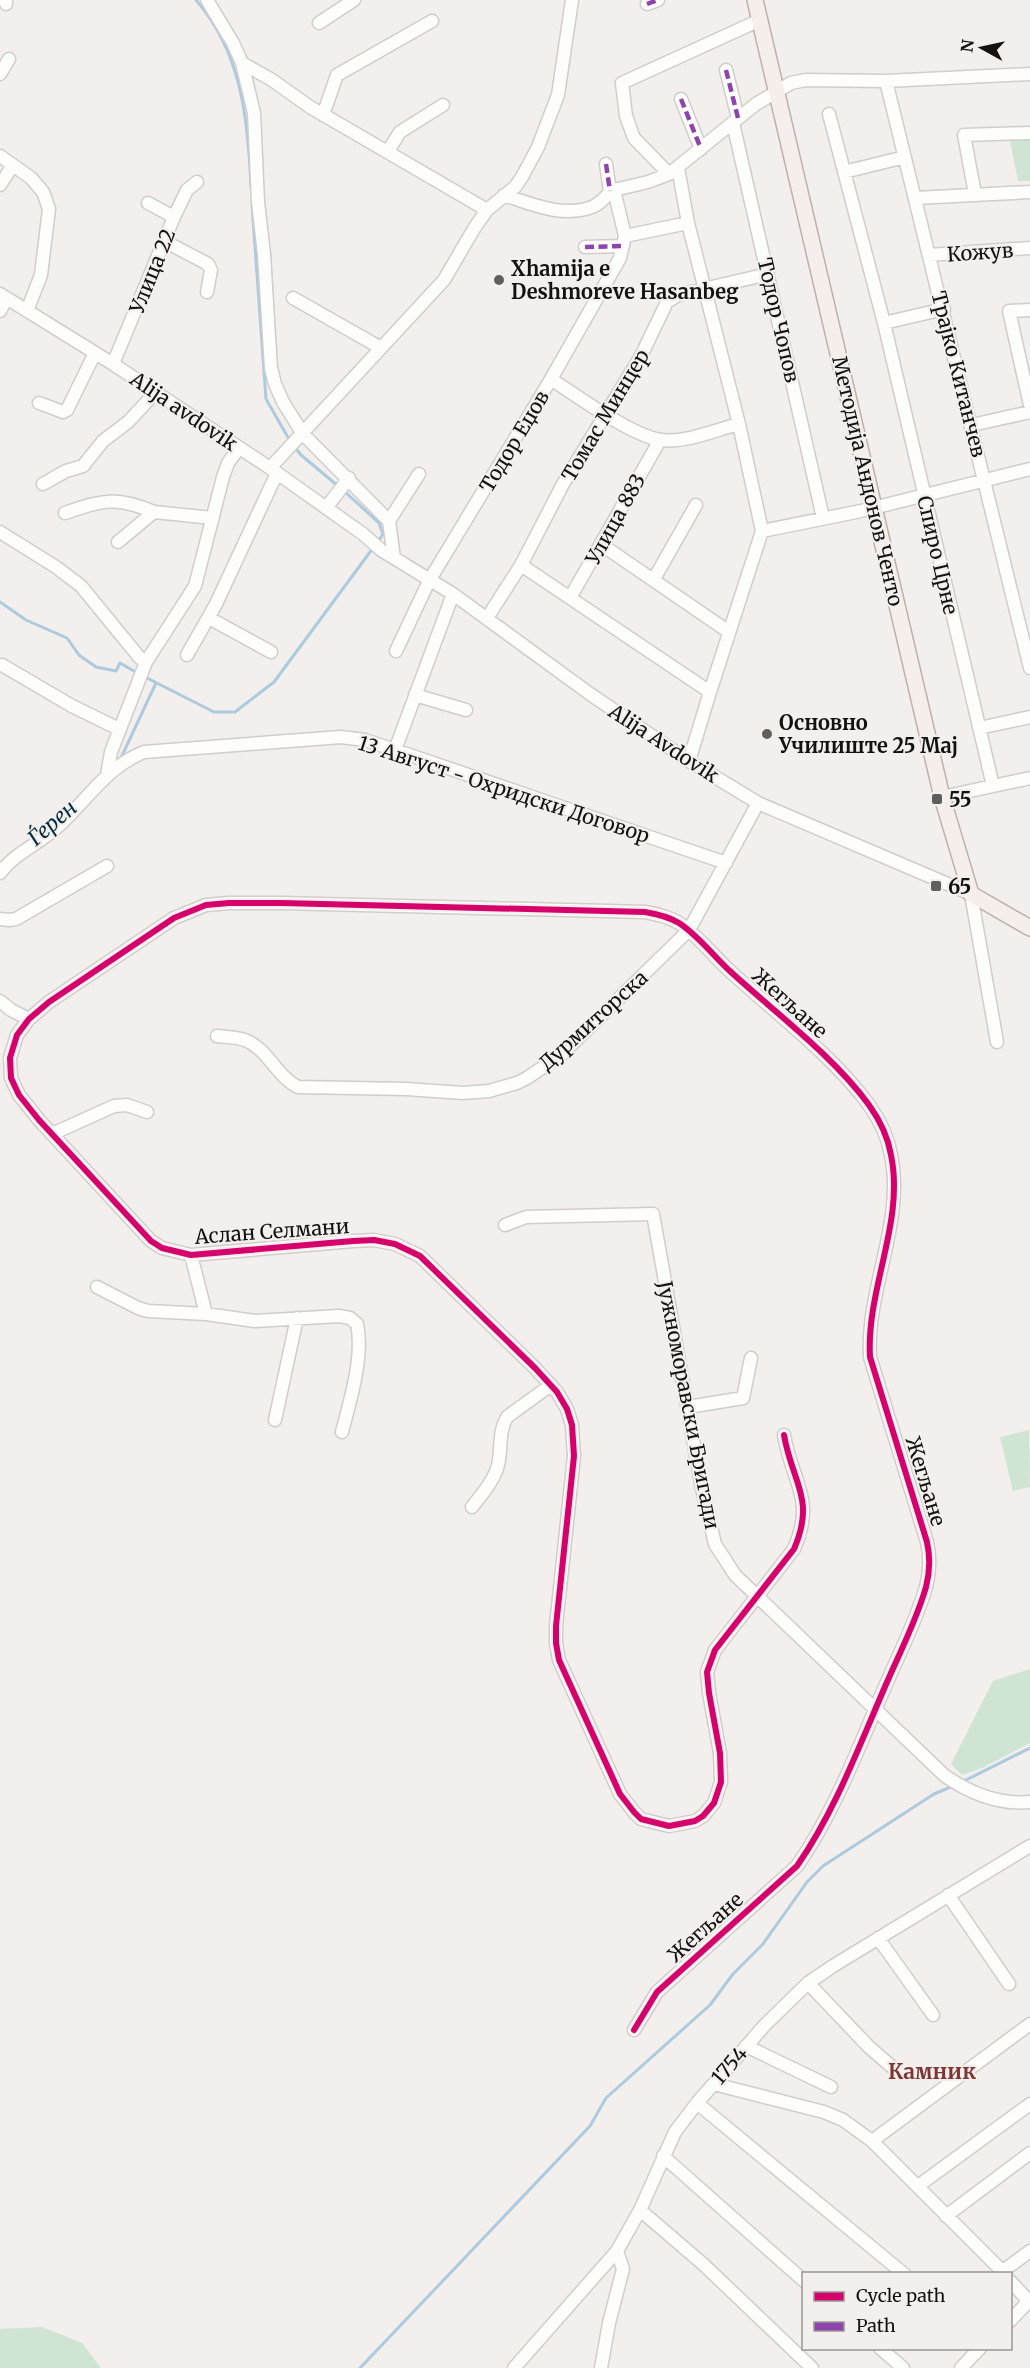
<svg xmlns="http://www.w3.org/2000/svg" width="1030" height="2368" font-family="Merriweather,serif">
	<style>
		.green { fill: #cfe4d3 }
		.lines { fill: none; stroke-linecap: round; stroke-linejoin: round }
		.stream { stroke: #adcade; stroke-width: 3 }
		.minor-casing { stroke: #d0cdcc; stroke-width: 15 }
		.major-casing { stroke: #bcb1ac; stroke-width: 18 }
		.minor { stroke: #fdfdfc; stroke-width: 12 }
		.major { stroke: #f5eeeb; stroke-width: 15 }
		.quiet { stroke: #8e44ad; stroke-width: 4.5; stroke-dasharray: 9 4.5; stroke-linecap: butt }
		.cycleway-casing { stroke: #f3efec; stroke-width: 10 }
		.cycleway { stroke: #d6006c; stroke-width: 6 }
		.poi-dot { fill: #615f5e; stroke: #f3efec; stroke-width: 2 }
		.labels { text-anchor: middle; dominant-baseline: central; stroke-width: 4.5; stroke-linejoin: round; paint-order: stroke }
		.street-label { font-size: 20px; fill: #131211; stroke: #f3efec }
		.poi-label { font-size: 20px; font-weight: bold; fill: #131211; stroke: #f3efec; text-anchor: start }
		.water-label { font-size: 21px; font-style: italic; fill: #082c41; stroke: #f3efec }
		.neighbourhood-label { font-size: 21px; font-weight: bold; fill: #7e3634; stroke: #f3efec }
	</style>
	<rect width="100%" height="100%" fill="#f2efed"/>
	<path class="green" d="M 1030,135 L 1030,181 L 1018,181 L 1009,136 Z
		M 1029,1430 L 1030,1487 L 1013,1491 L 1000,1437 Z
		M 1030,1669 L 1030,1743 L 982,1768 L 962,1775 L 951,1764 L 993,1681 Z
		M 42,2327 L 82,2343 L 101,2368 L 0,2368 L 0,2329 Z"/>
	<g class="lines">
		<path class="stream" d="M 196,0 C 242,53 248,120 251,187
			M 252,205 L 266,399 L 290,441
			M 294,446 L 301,455 L 338,486
			M 343,490 L 379,523 L 383,534 L 377,543
			M 0,602 L 26,620 L 67,638 L 79,655 L 96,667 L 116,671 L 120,663 L 139,674
			M 145,677 L 214,712 L 235,712 L 274,682 L 373,548
			M 120,760 L 156,683
			M 962,1782 L 1030,1748
			M 360,2368 L 590,2126 L 606,2098 L 710,2005 L 733,1974 L 763,1944 L 807,1882 L 823,1866 L 934,1794 L 953,1786"/>
		<g class="minor-casing">
			<path id="minor" d="M 207,0 L 233,43 L 242,63 L 272,80 L 310,107 L 487,210
				M 6,4 L 6,0
				M 647,4 L 658,0
				M 319,23 L 354,0
				M 242,63 L 254,113 L 258,202 L 264,254 L 271,368 L 275,384 L 283,402 L 303,434 L 389,521 L 394,558
				M 726,70 L 738,118
				M 0,74 L 9,59
				M 886,81 L 1030,668
				M 681,99 L 701,149
				M 829,114 L 884,323 L 993,786
				M 323,115 L 337,75 L 432,21
				M 733,123 L 823,518
				M 388,151 L 400,132 L 443,105
				M 0,156 L 31,178 L 43,192 L 49,209 L 41,275 L 27,311
				M 606,164 L 610,191
				M 678,168 L 688,223 L 739,424 L 762,531
				M 844,172 L 905,157
				M 669,174 L 634,138 L 626,116 L 622,83 L 760,20
				M 0,185 L 13,165
				M 614,190 L 625,236 L 688,223
				M 975,194 L 964,135 L 1030,133
				M 504,195 C 531,204 563,218 592,207 C 603,203 606,194 614,190 L 648,182 L 669,174 L 756,104 L 791,83 L 806,80 L 886,81 L 1030,74
				M 916,198 L 1030,192
				M 148,203 L 174,217
				M 164,241 L 208,264 L 211,270 L 207,292
				M 585,247 L 623,246
				M 929,255 L 1030,248
				M 0,294 L 113,364 L 270,468 L 363,534 L 381,550 L 453,594 L 590,694 L 689,761 L 758,803 L 971,894 L 997,1042
				M 293,298 L 381,348
				M 1030,310 L 1009,311 L 1030,405
				M 0,311 L 7,298
				M 884,323 L 944,309
				M 113,364 L 174,217 L 187,190 L 197,182
				M 551,379 C 575,395 634,437 661,440 C 686,443 715,430 739,424
				M 39,403 L 63,412 L 67,410 L 95,353
				M 972,425 L 1030,412
				M 270,468 L 444,280 L 475,227 L 487,210 L 515,187 L 522,177 L 538,147 L 558,95 L 572,0
				M 43,484 L 66,471 L 83,466 L 103,441 L 128,422 L 156,392
				M 326,508 L 349,478
				M 65,513 C 103,500 116,496 154,512
				M 389,521 L 419,474
				M 762,531 L 861,511 L 1030,469
				M 0,532 L 56,567 L 81,586 L 139,657 L 146,662
				M 118,542 L 154,512 L 213,518
				M 602,545 L 729,632
				M 521,565 L 710,692
				M 654,579 L 696,505
				M 570,598 L 660,440
				M 209,618 L 271,652
				M 487,618 L 521,565 L 563,484 L 641,356 L 667,302 L 678,295 L 768,274
				M 396,651 L 429,581 L 551,379 L 620,258 L 625,236
				M 187,655 L 216,604 L 277,473
				M 2,665 L 72,706 L 119,729
				M 415,695 L 466,710
				M 979,728 L 1030,717
				M 395,750 L 453,594
				M 689,761 L 710,692 L 762,531
				M 107,775 L 111,752 L 146,662 L 195,586 L 223,477 L 228,463 L 239,448
				M 942,797 L 1030,778
				M 0,873 C 14,854 36,845 54,830 C 85,804 104,768 144,752 L 341,737 L 365,740 L 395,750 L 726,863
				M 0,919 L 9,920 L 16,919 L 107,866
				M 0,1001 L 11,1010 L 29,1019
				M 217,1036 C 226,1037 236,1037 245,1040 C 268,1049 276,1076 298,1087 L 406,1089 L 463,1093 L 489,1091 L 517,1083 L 527,1078 L 561,1055 L 689,930 L 758,803
				M 52,1134 L 114,1106 L 127,1105 L 147,1112
				M 505,1225 L 526,1217 L 653,1214 L 701,1484 L 715,1544 L 735,1575 L 945,1776 C 970,1793 999,1805 1030,1802
				M 191,1255 L 206,1314
				M 97,1287 L 138,1308 L 148,1311 L 206,1314 L 255,1321 L 339,1316 L 350,1318 L 357,1324 C 364,1356 350,1401 342,1432
				M 688,1407 L 743,1398 L 751,1358
				M 275,1420 L 297,1318
				M 472,1507 C 482,1494 494,1481 498,1465 C 502,1449 498,1432 507,1417 L 551,1385
				M 948,1895 L 1009,1984
				M 878,1938 L 933,2015
				M 808,1983 L 869,2047 L 892,2067
				M 634,2030 L 657,1992 L 797,1866 C 834,1813 858,1749 884,1689 C 898,1656 916,1622 926,1587 C 930,1572 930,1556 927,1542 L 870,1357 C 866,1289 905,1222 891,1155 C 888,1137 879,1119 869,1105 C 835,1058 776,1013 732,973 C 714,957 699,936 679,923 C 669,917 657,914 645,912 L 282,903 L 229,903 L 206,905 L 174,918 L 49,1002 L 29,1019 L 17,1035 L 10,1058 L 11,1078 L 19,1095 L 39,1120 L 151,1241 L 162,1248 L 191,1255 L 353,1241 L 374,1240 L 395,1244 L 420,1256 L 535,1368 L 557,1392 L 567,1409 L 572,1425 L 574,1456 L 556,1626 L 556,1643 L 559,1660 L 620,1794 L 634,1812 L 641,1819 L 669,1826 L 695,1821 L 703,1816 L 714,1803 L 721,1782 L 720,1753 L 709,1693 L 707,1672 L 715,1650 L 794,1549 C 816,1498 792,1483 784,1435
				M 746,2046 L 831,2087
				M 714,2084 L 824,2112 L 843,2120 L 872,2141 L 1005,2274
				M 697,2103 L 904,2274
				M 872,2141 L 1030,2024
				M 663,2156 L 804,2281
				M 918,2186 L 1030,2104
				M 640,2210 L 703,2264 L 812,2368
				M 946,2216 L 1030,2153
				M 1003,2271 L 1030,2251
				M 1010,2281 L 1025,2297 L 1027,2303 L 1010,2321
				M 880,2348 L 903,2368
				M 514,2368 L 617,2251 L 640,2210 L 675,2132 L 697,2103 L 764,2026 L 808,1983 L 833,1966 L 1030,1846
				M 601,2368 L 609,2323 L 623,2269 L 617,2251
				M 961,2368 L 980,2348"/>
		</g>
		<g class="major-casing">
			<path id="major" d="M 755,0 L 942,797 L 971,894 L 1030,928"/>
		</g>
		<use href="#minor" class="minor"/>
		<use href="#major" class="major"/>
		<path class="quiet" d="M 647,4 L 658,0
			M 726,70 L 738,118
			M 681,99 L 701,149
			M 606,164 L 610,191
			M 585,247 L 623,246"/>
		<g class="cycleway-casing">
			<path id="cycleway" d="M 634,2030 L 657,1992 L 797,1866 C 834,1813 858,1749 884,1689 C 898,1656 916,1622 926,1587 C 930,1572 930,1556 927,1542 L 870,1357 C 866,1289 905,1222 891,1155 C 888,1137 879,1119 869,1105 C 835,1058 776,1013 732,973 C 714,957 699,936 679,923 C 669,917 657,914 645,912 L 282,903 L 229,903 L 206,905 L 174,918 L 49,1002 L 29,1019 L 17,1035 L 10,1058 L 11,1078 L 19,1095 L 39,1120 L 151,1241 L 162,1248 L 191,1255 L 353,1241 L 374,1240 L 395,1244 L 420,1256 L 535,1368 L 557,1392 L 567,1409 L 572,1425 L 574,1456 L 556,1626 L 556,1643 L 559,1660 L 620,1794 L 634,1812 L 641,1819 L 669,1826 L 695,1821 L 703,1816 L 714,1803 L 721,1782 L 720,1753 L 709,1693 L 707,1672 L 715,1650 L 794,1549 C 816,1498 792,1483 784,1435"/>
		</g>
		<use href="#cycleway" class="cycleway"/>
	</g>
	<g class="poi-dot">
		<circle cx="499" cy="280" r="6"/>
		<circle cx="767" cy="734" r="6"/>
		<rect x="931" y="793" width="12" height="12" rx="3"/>
		<rect x="930" y="880" width="12" height="12" rx="3"/>
	</g>
	<g class="labels">
		<g class="street-label">
			<text transform="translate(980 252) rotate(-4)">Кожув</text>
			<text transform="translate(152 271) rotate(-68)">Улица 22</text>
			<text transform="translate(779 320) rotate(77)">Тодор Чопов</text>
			<text transform="translate(959 374) rotate(76)">Трајко Китанчев</text>
			<text transform="translate(184 411) rotate(34)">Alija avdovik</text>
			<text transform="translate(605 415) rotate(-59)">Томас Минцер</text>
			<text transform="translate(514 441) rotate(-59)">Тодор Еџов</text>
			<text transform="translate(868 481) rotate(77)">Методија Андонов Ченто</text>
			<text transform="translate(615 519) rotate(-61)">Улица 883</text>
			<text transform="translate(938 555) rotate(77)">Спиро Црне</text>
			<text transform="translate(664 743) rotate(33)">Alija Avdovik</text>
			<text transform="translate(504 789) rotate(18)">13 Август - Охридски Договор</text>
			<text transform="translate(790 1003) rotate(42)">Жегљане</text>
			<text transform="translate(593 1020) rotate(-42)">Дурмиторска</text>
			<text transform="translate(272 1231) rotate(-4)">Аслан Селмани</text>
			<text transform="translate(689 1405) rotate(79)">Јужноморавски Бригади</text>
			<text transform="translate(926 1481) rotate(73)">Жегљане</text>
			<text transform="translate(705 1927) rotate(-42)">Жегљане</text>
			<text transform="translate(729 2065) rotate(-49)">1754</text>
		</g>
		<g class="poi-label">
			<text x="511" y="268">Xhamija e<tspan x="511" dy="23">Deshmoreve Hasanbeg</tspan></text>
			<text x="779" y="722">Основно<tspan x="779" dy="23">Училиште 25 Мај</tspan></text>
			<text x="949" y="799">55</text>
			<text x="948" y="886">65</text>
		</g>
		<g class="water-label">
			<text transform="translate(52 823) rotate(-41)">Ѓерен</text>
		</g>
		<g class="neighbourhood-label">
			<text x="932" y="2071">Камник</text>
		</g>
	</g>
	<rect x="802" y="2272" width="210" height="78" fill="#f3efec" stroke="#999794" stroke-width="1.5"/>
	<rect x="814" y="2292" width="30" height="9" fill="#d6006c" stroke="#999794" stroke-width="1.5"/>
	<text x="856" y="2302" font-size="18" fill="#131211">Cycle path</text>
	<rect x="814" y="2322" width="30" height="9" fill="#8e44ad" stroke="#999794" stroke-width="1.5"/>
	<text x="856" y="2332" font-size="18" fill="#131211">Path</text>
	<g transform="translate(982 48) rotate(278)" stroke="#f3efec" stroke-width="4.5" paint-order="stroke">
	<path d="M0-4.5L10 22L0 15L-10 22Z" fill="#131211"/>
	<text y="-9" font-size="16" font-weight="bold" text-anchor="middle" fill="#131211">N</text>
	</g>
</svg>
